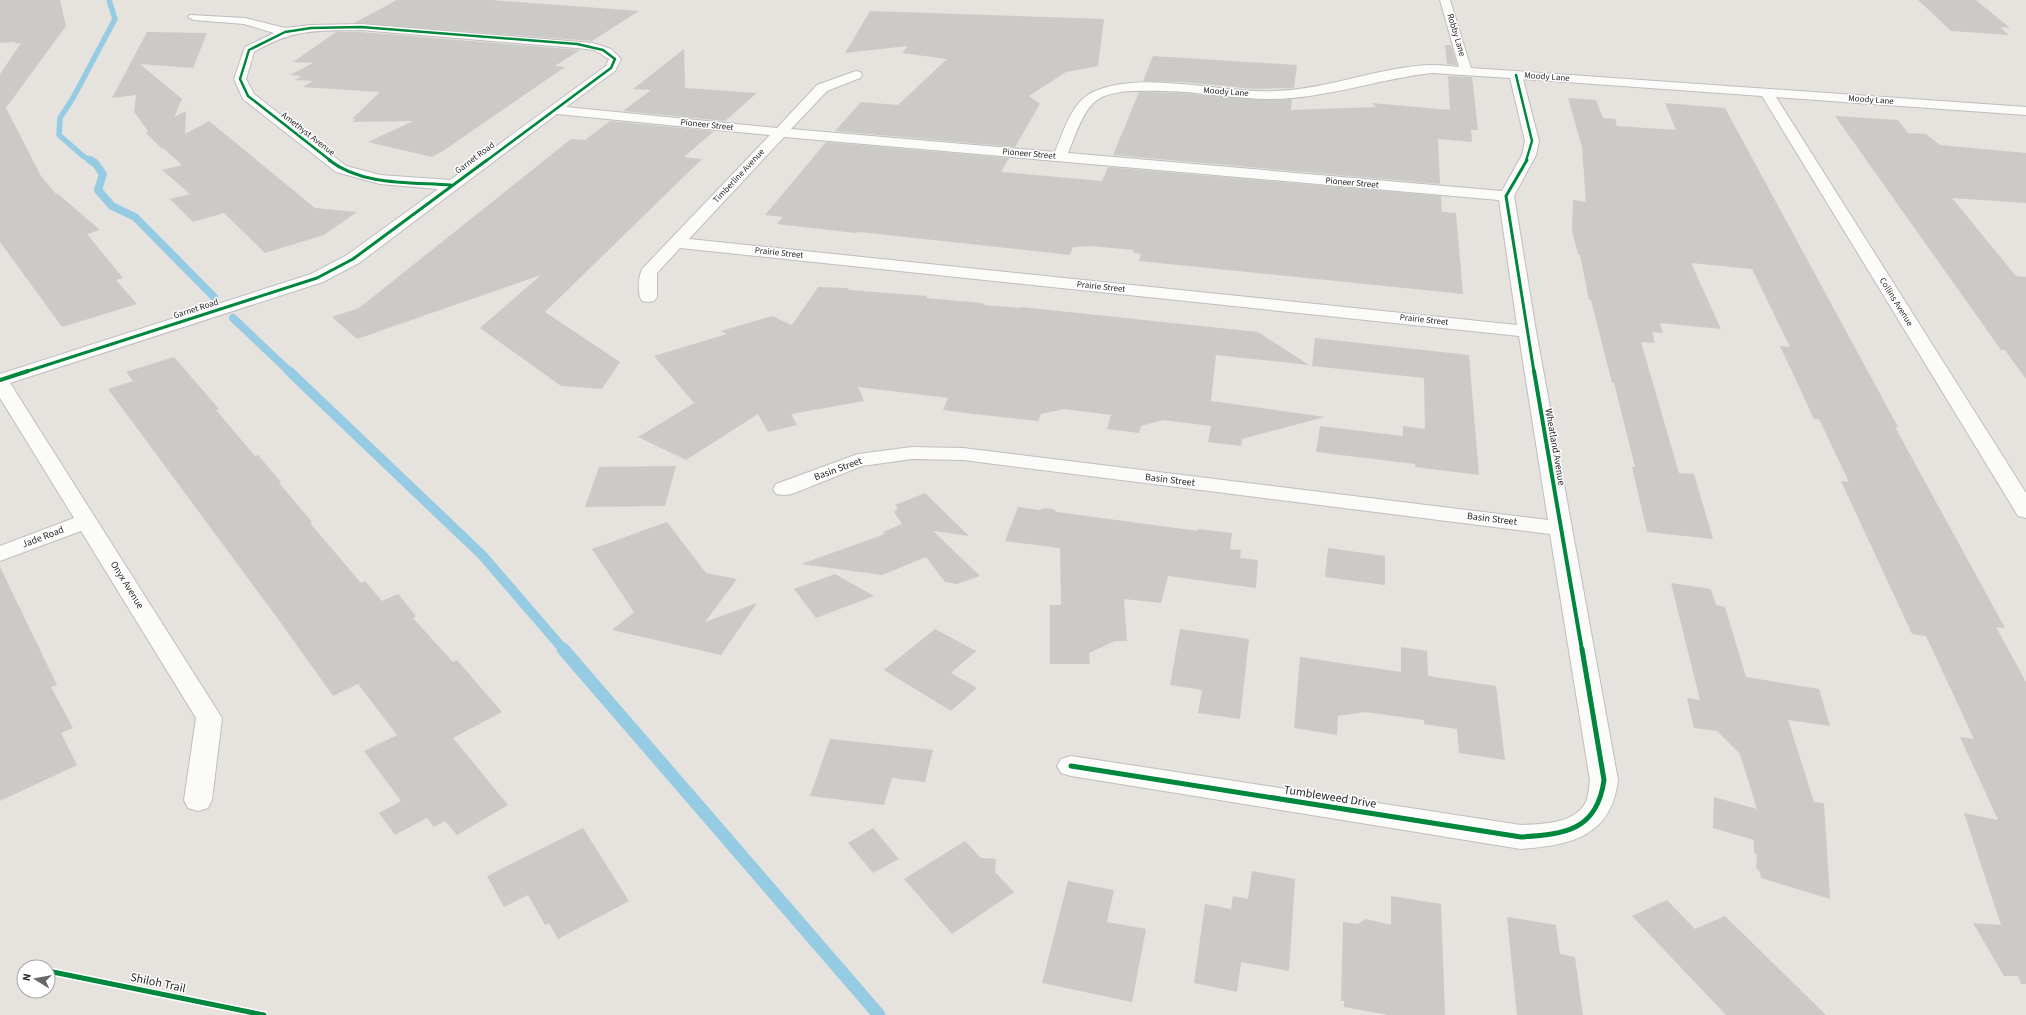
<svg xmlns="http://www.w3.org/2000/svg" width="2026" height="1015" font-family="'Source Sans 3',sans-serif">
	<style>
		.lines { fill: none; stroke-linecap: round; stroke-linejoin: round }
		.stream-far3 { stroke: #96cce3; stroke-width: 5.5 }
		.stream-far2 { stroke: #96cce3; stroke-width: 8 }
		.stream-far1 { stroke: #96cce3; stroke-width: 10 }
		.stream { stroke: #96cce3; stroke-width: 13 }
		.building { fill: #cccac7 }
		.minor-casing { stroke: #bfbebf; stroke-width: 2 }
		.minor { fill: #fbfbfa; fill-rule: evenodd }
		.cycleway-far3-casing { stroke: #fff; stroke-width: 4 }
		.cycleway-far2-casing { stroke: #fff; stroke-width: 5 }
		.cycleway-far1-casing { stroke: #fff; stroke-width: 6 }
		.cycleway-casing { stroke: #fff; stroke-width: 8 }
		.cycleway-far3 { stroke: #00873e; stroke-width: 2.5 }
		.cycleway-far2 { stroke: #00873e; stroke-width: 3 }
		.cycleway-far1 { stroke: #00873e; stroke-width: 4 }
		.cycleway { stroke: #00873e; stroke-width: 5 }
		.labels { text-anchor: middle; dominant-baseline: central; stroke-width: 3; stroke-linejoin: round; paint-order: stroke }
		.far-street-label { font-size: 9px; fill: #272727; stroke: #fff }
		.street-label { font-size: 10px; fill: #272727; stroke: #fff }
		.near-street-label { font-size: 12px; fill: #272727; stroke: #fff }
	</style>
	<rect width="100%" height="100%" fill="#e6e2de"/>
	<g class="lines">
		<path class="stream-far3" d="M 91,161 L 83,156 L 59,135 L 60,118 L 73,98 L 115,19 L 109,0"/>
		<path class="stream-far2" d="M 90,160 L 95,163 L 103,174 L 98,190 L 112,206 L 135,217 L 214,297
			M 233,318 L 290,372"/>
		<path class="stream-far1" d="M 289,371 L 482,555 L 564,650"/>
		<path class="stream" d="M 563,649 L 879,1015"/>
	</g>
	<path class="building" d="M 0,0 L 60,0 L 66,26 L 6,108 L 41,176 L 56,194 L 58,194 L 100,230 L 87,234 L 123,278 L 116,280 L 137,304 L 62,327 L 0,242 L 0,74 L 21,43 L 14,44 L 16,42 L 0,43 Z
		M 397,0 L 491,0 L 639,11 L 592,41 L 354,23 Z
		M 1918,0 L 1976,0 L 2010,28 L 2000,27 L 2009,35 L 1951,31 Z
		M 870,11 L 1104,19 L 1098,66 L 1066,72 L 1029,96 L 1040,104 L 1015,147 L 835,131 L 861,102 L 898,105 L 947,59 L 902,53 L 908,46 L 845,53 Z
		M 147,32 L 207,33 L 193,68 L 140,64 L 182,99 L 174,117 L 186,111 L 185,134 L 209,121 L 315,208 L 357,212 L 324,235 L 265,253 L 224,213 L 193,222 L 170,199 L 190,194 L 162,170 L 182,165 L 163,148 L 162,149 L 146,133 L 148,131 L 134,112 L 136,95 L 112,98 Z
		M 336,32 L 361,32 L 580,50 L 555,66 L 565,67 L 443,151 L 432,157 L 368,142 L 413,121 L 353,122 L 355,119 L 352,119 L 380,92 L 303,87 L 313,81 L 295,80 L 302,76 L 290,75 L 313,63 L 293,62 Z
		M 1445,45 L 1451,45 L 1457,65 L 1447,64 Z
		M 684,49 L 685,88 L 757,93 L 725,121 L 623,111 L 651,90 L 633,89 Z
		M 1153,56 L 1297,65 L 1294,88 L 1255,89 L 1183,82 L 1143,81 Z
		M 1448,76 L 1472,77 L 1478,130 L 1471,130 L 1472,142 L 1438,139 L 1440,184 L 1113,155 L 1139,92 L 1181,93 L 1260,100 L 1292,99 L 1291,110 L 1376,107 L 1372,103 L 1450,110 Z
		M 1568,98 L 1596,100 L 1603,118 L 1615,119 L 1617,126 L 1676,130 L 1665,103 L 1725,108 L 1898,427 L 1895,427 L 2005,628 L 1996,627 L 2026,682 L 2026,984 L 2021,984 L 2018,976 L 2004,976 L 1973,923 L 2001,925 L 1964,813 L 1998,820 L 1960,737 L 1974,739 L 1926,636 L 1912,634 L 1841,481 L 1849,482 L 1819,419 L 1814,419 L 1780,346 L 1790,347 L 1752,269 L 1691,263 L 1721,329 L 1660,323 L 1663,333 L 1652,332 L 1655,343 L 1641,342 L 1679,473 L 1694,474 L 1713,539 L 1647,532 L 1632,467 L 1635,467 L 1614,383 L 1612,383 L 1591,300 L 1589,300 L 1580,255 L 1578,254 L 1572,231 L 1573,200 L 1586,202 L 1582,147 Z
		M 1835,116 L 1898,120 L 1908,133 L 1926,134 L 1940,145 L 2026,153 L 2026,203 L 1952,198 L 2016,276 L 2026,277 L 2026,379 L 2005,350 L 2001,350 Z
		M 610,121 L 714,131 L 684,157 L 702,159 L 545,312 L 620,362 L 602,389 L 561,386 L 480,328 L 541,275 L 357,339 L 332,317 L 359,308 L 571,139 L 585,140 Z
		M 826,142 L 1009,158 L 1001,172 L 1102,181 L 1108,167 L 1441,196 L 1442,212 L 1456,213 L 1463,294 L 1139,261 L 1141,254 L 1133,253 L 1134,250 L 1090,246 L 1073,247 L 1070,255 L 860,232 L 855,233 L 777,224 L 783,217 L 765,215 Z
		M 818,287 L 847,288 L 849,290 L 927,296 L 926,298 L 982,303 L 985,305 L 1020,308 L 1021,307 L 1258,332 L 1309,365 L 1216,355 L 1211,401 L 1325,417 L 1242,439 L 1241,446 L 1208,442 L 1211,426 L 1163,420 L 1141,426 L 1139,433 L 1107,429 L 1111,415 L 1064,409 L 1041,414 L 1038,421 L 974,414 L 943,410 L 948,398 L 858,387 L 864,401 L 791,414 L 797,425 L 768,432 L 758,414 L 686,460 L 638,437 L 694,403 L 654,356 L 727,334 L 721,331 L 772,316 L 792,325 Z
		M 1315,338 L 1469,355 L 1479,475 L 1415,467 L 1415,464 L 1316,452 L 1320,426 L 1403,436 L 1403,426 L 1425,429 L 1424,378 L 1312,366 Z
		M 174,357 L 219,409 L 216,410 L 255,456 L 258,455 L 281,482 L 279,483 L 312,522 L 310,523 L 361,583 L 365,581 L 382,601 L 398,594 L 416,616 L 413,618 L 453,662 L 457,660 L 502,712 L 453,738 L 508,805 L 457,835 L 445,821 L 434,827 L 427,818 L 395,835 L 379,813 L 401,801 L 364,751 L 397,735 L 358,684 L 333,696 L 278,619 L 108,389 L 133,381 L 126,372 Z
		M 676,466 L 665,506 L 585,507 L 599,467 Z
		M 925,493 L 969,536 L 933,531 L 980,576 L 957,584 L 945,582 L 926,557 L 882,575 L 801,564 L 885,534 L 883,532 L 902,524 L 894,512 L 898,508 L 895,505 Z
		M 1018,507 L 1039,510 L 1045,508 L 1053,509 L 1057,512 L 1198,531 L 1198,529 L 1232,533 L 1230,549 L 1241,550 L 1240,558 L 1258,560 L 1256,588 L 1168,576 L 1161,603 L 1124,599 L 1127,641 L 1115,641 L 1089,653 L 1090,664 L 1050,664 L 1050,605 L 1061,605 L 1060,548 L 1005,541 Z
		M 667,522 L 706,573 L 737,579 L 705,622 L 757,603 L 721,655 L 612,630 L 634,612 L 592,549 Z
		M 1328,548 L 1385,556 L 1385,585 L 1325,577 Z
		M 0,567 L 57,685 L 51,687 L 73,728 L 61,733 L 77,765 L 0,801 Z
		M 835,574 L 874,596 L 816,618 L 794,589 Z
		M 1671,583 L 1711,589 L 1716,605 L 1725,607 L 1746,677 L 1819,689 L 1830,726 L 1788,720 L 1814,802 L 1824,803 L 1830,899 L 1761,878 L 1760,872 L 1756,868 L 1757,854 L 1754,853 L 1754,840 L 1713,828 L 1714,797 L 1757,809 L 1740,754 L 1717,731 L 1694,728 L 1687,698 L 1700,700 Z
		M 935,629 L 976,651 L 951,673 L 977,688 L 951,711 L 884,670 Z
		M 1180,629 L 1249,639 L 1240,719 L 1198,713 L 1202,690 L 1170,685 Z
		M 1401,647 L 1427,651 L 1428,676 L 1496,686 L 1505,760 L 1459,753 L 1457,729 L 1424,724 L 1424,720 L 1365,712 L 1338,716 L 1337,735 L 1294,728 L 1300,657 L 1401,672 Z
		M 830,739 L 933,750 L 925,782 L 892,778 L 884,805 L 810,796 Z
		M 583,828 L 629,901 L 558,939 L 549,923 L 545,925 L 528,895 L 504,907 L 487,876 Z
		M 873,828 L 899,859 L 873,873 L 848,843 Z
		M 965,841 L 981,858 L 996,859 L 995,872 L 1014,892 L 952,934 L 904,879 Z
		M 1252,871 L 1295,879 L 1289,971 L 1241,962 L 1237,992 L 1194,983 L 1205,904 L 1231,909 L 1233,896 L 1248,899 Z
		M 1068,881 L 1114,890 L 1107,922 L 1146,929 L 1132,1002 L 1042,983 Z
		M 1391,896 L 1441,904 L 1445,1015 L 1388,1015 L 1344,1007 L 1344,1001 L 1341,1001 L 1343,922 L 1358,924 L 1366,919 L 1391,925 Z
		M 1667,900 L 1695,929 L 1725,916 L 1826,1015 L 1726,1015 L 1632,916 Z
		M 1507,917 L 1556,925 L 1560,954 L 1575,957 L 1583,1015 L 1517,1015 Z"/>
	<g class="lines">
		<g class="minor-casing">
			<path id="minor" d="M 1440,0 L 1450,0 L 1471,68 L 2026,107 L 2026,115 L 1776,97 L 2026,493 L 2026,518 L 2018,516 L 2015,511 L 1762,96 L 1523,79 L 1539,141 L 1536,155 L 1514,196 L 1536,331 L 1618,780 C 1611,837 1571,845 1521,849 L 1071,776 L 1061,773 L 1057,766 L 1061,759 L 1071,756 L 1521,825 C 1543,824 1578,824 1587,799 C 1589,793 1589,786 1590,780 L 1550,534 L 963,460 L 912,459 L 862,466 L 792,494 L 784,495 L 776,494 L 773,489 L 776,484 L 858,454 L 912,447 L 963,448 L 1548,520 L 1519,336 L 680,248 L 657,273 L 657,297 L 654,301 L 648,302 L 642,301 C 637,294 638,275 643,268 L 770,135 L 557,114 L 359,263 L 323,282 L 10,383 L 222,718 L 212,800 L 208,808 L 198,811 L 188,808 L 184,800 L 196,718 L 81,531 L 0,561 L 0,546 L 74,518 L 0,398 L 0,374 L 311,274 L 347,255 L 438,189 L 380,184 L 336,172 L 243,99 L 234,79 L 245,47 L 274,33 L 244,24 L 194,20 L 188,17 L 190,15 L 245,18 L 285,28 L 311,25 L 361,24 L 593,43 L 611,49 L 621,59 L 615,71 L 566,107 L 777,128 L 817,85 L 856,71 L 860,72 L 862,75 L 860,78 L 827,91 L 791,129 L 1055,152 C 1063,133 1072,101 1093,92 C 1142,69 1222,94 1276,91 C 1329,89 1379,67 1431,65 C 1440,65 1450,66 1459,67 ZM 361,30 L 577,48 L 594,50 L 609,59 L 606,66 L 450,180 L 380,175 L 346,166 L 254,94 L 246,79 L 254,52 C 293,28 318,31 361,30 ZM 1432,73 L 1510,78 L 1525,141 L 1522,155 L 1502,191 L 1068,153 C 1076,135 1083,106 1102,97 C 1121,89 1145,91 1165,91 C 1208,92 1249,102 1292,98 C 1339,94 1385,78 1432,73 ZM 784,137 L 1499,200 L 1517,325 L 689,239 Z"/>
		</g>
		<use href="#minor" class="minor"/>
		<g class="cycleway-far3-casing">
			<path id="cycleway-far3" d="M 1516,75 L 1532,141 L 1526,161
				M 331,161 L 248,96 L 240,79 L 249,50 L 285,32 L 311,28 L 361,27 L 577,44 L 603,50 L 615,59 L 611,68 L 486,161"/>
		</g>
		<g class="cycleway-far2-casing">
			<path id="cycleway-far2" d="M 329,160 C 362,186 411,182 451,185
				M 1527,160 L 1506,196 L 1534,372
				M 25,372 L 317,278 L 353,259 L 487,160"/>
		</g>
		<g class="cycleway-far1-casing">
			<path id="cycleway-far1" d="M 1534,371 L 1582,650
				M 0,380 L 28,371"/>
		</g>
		<g class="cycleway-casing">
			<path id="cycleway" d="M 1071,766 L 1521,837 C 1565,834 1597,831 1604,780 L 1582,649
				M 48,971 L 264,1015"/>
		</g>
		<use href="#cycleway-far3" class="cycleway-far3"/>
		<use href="#cycleway-far2" class="cycleway-far2"/>
		<use href="#cycleway-far1" class="cycleway-far1"/>
		<use href="#cycleway" class="cycleway"/>
	</g>
	<g class="labels">
		<g class="far-street-label">
			<text transform="translate(1456 35) rotate(73)">Robby Lane</text>
			<text transform="translate(1547 77) rotate(4)">Moody Lane</text>
			<text transform="translate(1226 92) rotate(4)">Moody Lane</text>
			<text transform="translate(1871 100) rotate(4)">Moody Lane</text>
			<text transform="translate(707 125) rotate(6)">Pioneer Street</text>
			<text transform="translate(308 134) rotate(38)">Amethyst Avenue</text>
			<text transform="translate(1029 154) rotate(5)">Pioneer Street</text>
			<text transform="translate(475 158) rotate(-37)">Garnet Road</text>
			<text transform="translate(739 176) rotate(-47)">Timberline Avenue</text>
			<text transform="translate(1352 183) rotate(5)">Pioneer Street</text>
			<text transform="translate(779 253) rotate(6)">Prairie Street</text>
			<text transform="translate(1101 287) rotate(6)">Prairie Street</text>
			<text transform="translate(1896 302) rotate(58)">Collins Avenue</text>
			<text transform="translate(196 309) rotate(-18)">Garnet Road</text>
			<text transform="translate(1424 320) rotate(6)">Prairie Street</text>
		</g>
		<g class="street-label">
			<text transform="translate(1555 447) rotate(80)">Wheatland Avenue</text>
			<text transform="translate(838 469) rotate(-20)">Basin Street</text>
			<text transform="translate(1170 480) rotate(7)">Basin Street</text>
			<text transform="translate(1492 519) rotate(7)">Basin Street</text>
			<text transform="translate(43 537) rotate(-21)">Jade Road</text>
			<text transform="translate(127 585) rotate(58)">Onyx Avenue</text>
		</g>
		<g class="near-street-label">
			<text transform="translate(1330 797) rotate(9)">Tumbleweed Drive</text>
			<text transform="translate(158 983) rotate(12)">Shiloh Trail</text>
		</g>
	</g>
	<g transform="translate(36 979) rotate(281)"><circle r="19" fill="#ffffff" stroke="#a9a9a9"/>
	<path d="M0-3L7 15L0 10L-7 15Z" fill="#6a6867"/>
	<text y="-6" font-size="11" font-weight="bold" text-anchor="middle" fill="#272727">N</text>
	</g>
</svg>
